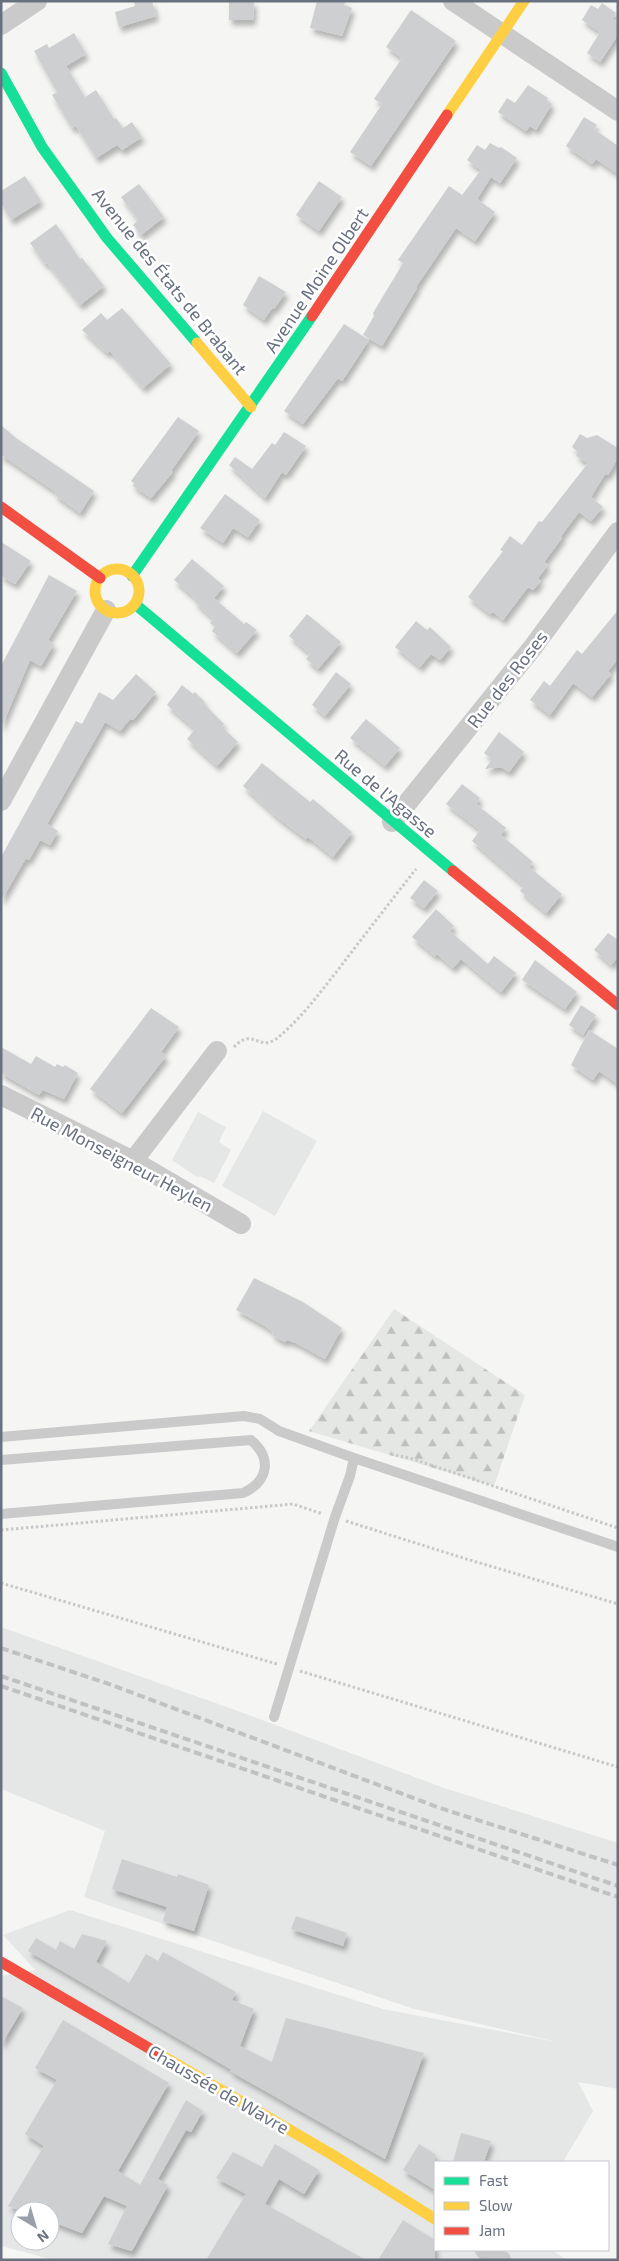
<svg xmlns="http://www.w3.org/2000/svg" width="619" height="2261" font-family="'Exo 2',sans-serif">
	<style>
		.built { fill: #e5e6e6; fill-rule: evenodd }
		.forest { fill: url(#forest-firs) }
		.building { fill: #cecfd0; filter: url(#shadow) }
		.lines { fill: none; stroke-linecap: round; stroke-linejoin: round }
		.path { stroke: #c7c8c9; stroke-width: 3; stroke-dasharray: 2.5 2.5; stroke-linecap: butt }
		.lane { stroke: #cacacb; stroke-width: 10 }
		.street { stroke: #cacacb; stroke-width: 20 }
		.fast { stroke: #16e098; stroke-width: 11 }
		.slow { stroke: #ffcf43; stroke-width: 11 }
		.jam { stroke: #f24e42; stroke-width: 11 }
		.rail { stroke: #c0c1c2; stroke-width: 4; stroke-dasharray: 8 4; stroke-linecap: butt }
		.labels { text-anchor: middle; dominant-baseline: central; stroke-width: 5; stroke-linejoin: round; paint-order: stroke }
		.street-label { font-size: 18px; fill: #697180; stroke: #fff }
	</style>
	<defs>
		<pattern id="forest-firs" width="22" height="20" patternUnits="userSpaceOnUse" patternTransform="scale(1.25)"><rect width="22" height="20" fill="#e4e7e3"/><path d="M5 1l3.5 6h-7zM16 11l3.5 6h-7z" fill="#bdc0bd"/></pattern>
		<filter id="shadow"><feDropShadow dx="3" dy="5.5" stdDeviation="2.5" flood-color="#0004"/></filter>
	</defs>
	<rect width="100%" height="100%" fill="#f5f5f4"/>
	<path class="built" d="M 263,1111 L 317,1141 L 275,1216 L 222,1186 Z
		M 198,1112 L 226,1127 L 219,1142 L 231,1150 L 214,1183 L 200,1176 L 197,1177 L 172,1160 Z
		M 1,1627 L 238,1711 L 444,1788 L 618,1843 L 618,2089 L 578,2082 L 593,2111 L 563,2162 L 435,2162 L 435,2250 L 552,2250 L 567,2260 L 54,2260 L 1,2246 L 1,1976 L 35,1970 L 3,1935 L 70,1910 L 383,2009 L 557,2042 L 411,2008 L 84,1897 L 105,1831 L 1,1789 ZM 20,2211 L 50,2211 L 50,2241 L 20,2241 Z"/>
	<path class="forest" d="M 394,1309 L 525,1395 L 494,1486 L 309,1431 Z"/>
	<path class="building" d="M 134,1 L 152,1 L 156,16 L 119,27 L 115,12 L 135,6 Z
		M 229,1 L 254,1 L 253,20 L 229,20 Z
		M 317,1 L 346,1 L 344,5 L 352,8 L 342,36 L 310,28 Z
		M 602,3 L 616,13 L 612,19 L 618,22 L 618,35 L 600,62 L 587,53 L 600,32 L 582,20 L 591,5 L 598,9 Z
		M 411,10 L 456,41 L 371,166 L 350,152 L 382,104 L 374,99 L 402,58 L 386,47 Z
		M 74,33 L 86,54 L 66,66 L 85,97 L 96,90 L 114,119 L 116,118 L 123,128 L 132,122 L 142,137 L 122,150 L 117,145 L 96,158 L 76,126 L 72,128 L 52,95 L 57,92 L 34,51 L 47,44 L 49,48 Z
		M 528,85 L 548,98 L 547,100 L 552,104 L 536,130 L 530,126 L 526,131 L 498,112 L 507,98 L 515,103 Z
		M 584,117 L 597,125 L 594,129 L 618,146 L 618,174 L 596,159 L 592,164 L 566,146 Z
		M 490,143 L 499,148 L 501,147 L 517,158 L 500,183 L 491,177 L 477,199 L 495,212 L 475,241 L 456,228 L 416,287 L 417,288 L 382,346 L 363,335 L 374,316 L 373,313 L 403,263 L 398,260 L 449,186 L 462,195 L 481,170 L 467,160 L 477,145 L 485,150 Z
		M 25,176 L 41,201 L 11,220 L 1,203 L 1,191 Z
		M 319,181 L 342,197 L 319,231 L 296,215 Z
		M 139,184 L 164,217 L 141,235 L 133,225 L 138,220 L 121,197 Z
		M 56,224 L 80,259 L 82,258 L 104,286 L 80,305 L 47,263 L 45,264 L 30,243 Z
		M 259,276 L 286,292 L 274,309 L 272,308 L 264,320 L 243,305 Z
		M 122,308 L 171,364 L 143,388 L 110,351 L 107,353 L 82,330 L 101,313 L 107,320 Z
		M 344,324 L 369,340 L 342,381 L 338,378 L 303,424 L 284,411 Z
		M 178,417 L 199,431 L 171,471 L 173,472 L 151,498 L 133,486 L 134,483 L 131,481 Z
		M 1,425 L 16,438 L 94,491 L 80,513 L 55,495 L 56,492 L 3,456 L 1,459 Z
		M 284,432 L 306,446 L 286,475 L 282,472 L 265,498 L 229,465 L 235,457 L 252,469 L 272,443 L 275,445 Z
		M 580,434 L 587,438 L 597,435 L 618,448 L 618,458 L 608,475 L 605,474 L 591,497 L 603,507 L 591,521 L 579,512 L 561,536 L 562,538 L 544,562 L 548,565 L 538,578 L 541,581 L 533,590 L 528,587 L 503,620 L 493,612 L 490,614 L 468,597 L 503,551 L 500,550 L 510,536 L 522,545 L 539,521 L 542,522 L 588,463 L 576,456 L 578,452 L 572,447 Z
		M 225,494 L 260,520 L 248,537 L 233,528 L 223,543 L 200,528 Z
		M 1,542 L 31,561 L 15,584 L 1,576 Z
		M 192,559 L 224,586 L 214,598 L 244,624 L 246,622 L 257,630 L 237,653 L 212,631 L 215,627 L 210,623 L 213,619 L 194,601 L 196,599 L 174,580 Z
		M 49,575 L 77,591 L 48,640 L 54,644 L 41,666 L 30,660 L 1,728 L 1,666 Z
		M 618,610 L 618,659 L 608,671 L 611,674 L 592,697 L 573,683 L 550,715 L 530,700 L 544,681 L 550,686 L 577,650 L 582,654 Z
		M 307,614 L 341,642 L 318,669 L 306,659 L 310,654 L 289,636 Z
		M 416,621 L 427,630 L 430,627 L 451,647 L 440,660 L 431,654 L 420,667 L 395,647 Z
		M 336,672 L 351,684 L 325,716 L 312,705 Z
		M 136,674 L 156,692 L 133,720 L 130,719 L 120,731 L 105,722 L 47,824 L 58,831 L 50,845 L 40,840 L 29,860 L 26,858 L 1,901 L 1,857 L 76,721 L 82,724 L 99,692 L 113,700 Z
		M 182,685 L 193,694 L 195,692 L 205,702 L 204,704 L 224,724 L 222,727 L 238,742 L 217,766 L 187,739 L 195,729 L 167,705 Z
		M 366,719 L 400,748 L 385,766 L 350,738 Z
		M 499,732 L 524,752 L 509,772 L 501,767 L 485,769 L 492,759 L 484,753 Z
		M 262,763 L 310,802 L 313,799 L 352,832 L 333,857 L 308,837 L 306,839 L 277,817 L 243,786 Z
		M 462,784 L 480,798 L 476,804 L 506,828 L 501,835 L 533,862 L 529,867 L 562,894 L 546,913 L 520,891 L 524,886 L 472,841 L 480,830 L 446,804 Z
		M 424,880 L 438,891 L 424,908 L 410,898 Z
		M 436,909 L 454,926 L 450,931 L 488,964 L 494,956 L 516,973 L 501,992 L 461,959 L 453,968 L 437,954 L 435,956 L 412,937 Z
		M 608,933 L 618,940 L 618,957 L 611,965 L 594,950 Z
		M 535,960 L 577,992 L 565,1009 L 522,980 Z
		M 581,1005 L 596,1015 L 583,1035 L 569,1025 Z
		M 151,1008 L 179,1027 L 161,1052 L 166,1056 L 122,1113 L 90,1089 Z
		M 589,1030 L 618,1049 L 618,1084 L 599,1071 L 593,1080 L 571,1065 Z
		M 1,1047 L 31,1064 L 36,1056 L 55,1067 L 57,1064 L 63,1067 L 65,1065 L 78,1073 L 64,1099 L 43,1090 L 39,1095 L 1,1073 Z
		M 254,1278 L 303,1302 L 342,1328 L 325,1359 L 296,1343 L 287,1340 L 285,1342 L 272,1335 L 273,1332 L 265,1326 L 236,1310 Z
		M 122,1859 L 177,1877 L 178,1874 L 209,1885 L 194,1931 L 163,1921 L 167,1907 L 112,1889 Z
		M 296,1916 L 347,1933 L 343,1946 L 291,1929 Z
		M 82,1934 L 107,1941 L 96,1962 L 129,1983 L 146,1954 L 158,1961 L 163,1952 L 236,1992 L 232,2000 L 254,2009 L 240,2046 L 272,2062 L 286,2018 L 424,2053 L 385,2159 L 230,2071 L 232,2070 L 28,1951 L 36,1938 L 56,1950 L 60,1941 L 74,1949 Z
		M 1,1996 L 23,2008 L 1,2045 Z
		M 63,2020 L 169,2083 L 118,2171 L 140,2185 L 186,2100 L 203,2111 L 191,2132 L 186,2130 L 158,2179 L 168,2185 L 132,2251 L 108,2244 L 127,2206 L 104,2196 L 82,2233 L 50,2221 L 50,2211 L 22,2211 L 8,2206 L 44,2146 L 25,2134 L 57,2080 L 35,2068 Z
		M 461,2133 L 491,2141 L 484,2162 L 453,2162 Z
		M 275,2144 L 319,2170 L 304,2194 L 279,2179 L 265,2204 L 366,2260 L 206,2260 L 246,2194 L 216,2178 L 233,2152 L 262,2167 Z
		M 419,2144 L 435,2154 L 435,2190 L 403,2170 Z
		M 403,2220 L 435,2240 L 435,2260 L 378,2260 Z"/>
	<g class="lines">
		<path class="path" d="M 234,1047 C 255,1025 258,1056 281,1035 C 304,1015 322,990 341,966 C 366,933 391,901 416,869
			M 391,1454 L 413,1459 L 618,1528
			M 346,1521 L 463,1558 L 618,1604
			M 1,1530 L 293,1504 L 323,1514
			M 1,1583 L 277,1664
			M 300,1671 L 618,1767"/>
		<path class="lane" d="M 1,1437 L 244,1416 L 260,1419 L 279,1431 L 354,1458
			M 1,1460 L 251,1440 C 272,1458 269,1481 243,1493 L 1,1514
			M 274,1717 L 335,1517 L 350,1476 L 354,1458 L 618,1547"/>
		<path class="street" d="M 453,1 L 618,111
			M 1,25 L 37,1
			M 1,801 L 106,610
			M 392,822 L 533,647 L 618,532
			M 1,1095 L 133,1161 L 241,1224
			M 133,1161 L 217,1051
			M 485,2250 L 501,2260"/>
		<path class="fast" d="M 1,73 L 42,147 L 107,238 L 197,343
			M 132,576 L 312,316
			M 135,604 L 453,871"/>
		<path class="slow" d="M 447,115 L 524,1
			M 197,343 L 251,407
			M95 591a22 22 0 1 1 44 0a22 22 0 1 1-44 0Z
			M 159,2054 L 331,2154 L 435,2219"/>
		<path class="jam" d="M 312,316 L 447,115
			M 1,507 L 100,578
			M 453,871 L 618,1005
			M 1,1962 L 159,2054"/>
		<path class="rail" d="M 1,1648 L 109,1684 L 440,1808 L 618,1865
			M 1,1676 L 618,1886
			M 1,1686 L 618,1897"/>
	</g>
	<g class="labels">
		<g class="street-label">
			<text transform="translate(316 280) rotate(-56)">Avenue Moine Olbert</text>
			<text transform="translate(170 281) rotate(51)">Avenue des États de Brabant</text>
			<text transform="translate(507 679) rotate(-52)">Rue des Roses</text>
			<text transform="translate(386 793) rotate(40)">Rue de l'Agasse</text>
			<text transform="translate(122 1159) rotate(28)">Rue Monseigneur Heylen</text>
			<text transform="translate(219 2089) rotate(30)">Chaussée de Wavre</text>
		</g>
	</g>
	<rect width="619" height="2261" fill="none" stroke="#697180" stroke-width="5"/>
	<rect x="434" y="2161" width="175" height="90" fill="#ffffff" stroke="#c3c6cc"/>
	<rect x="444" y="2177" width="25" height="8" fill="#16e098" stroke="#c3c6cc"/>
	<text x="479" y="2186" font-size="15" fill="#697180">Fast</text>
	<rect x="444" y="2202" width="25" height="8" fill="#ffcf43" stroke="#c3c6cc"/>
	<text x="479" y="2211" font-size="15" fill="#697180">Slow</text>
	<rect x="444" y="2227" width="25" height="8" fill="#f24e42" stroke="#c3c6cc"/>
	<text x="479" y="2236" font-size="15" fill="#697180">Jam</text>
	<g transform="translate(35 2226) rotate(142)"><circle r="24" fill="#ffffff" stroke="#c3c6cc"/>
	<path d="M0-4L9 19L0 12L-9 19Z" fill="#9a9fa9"/>
	<text y="-8" font-size="14" font-weight="bold" text-anchor="middle" fill="#697180">N</text>
	</g>
</svg>
